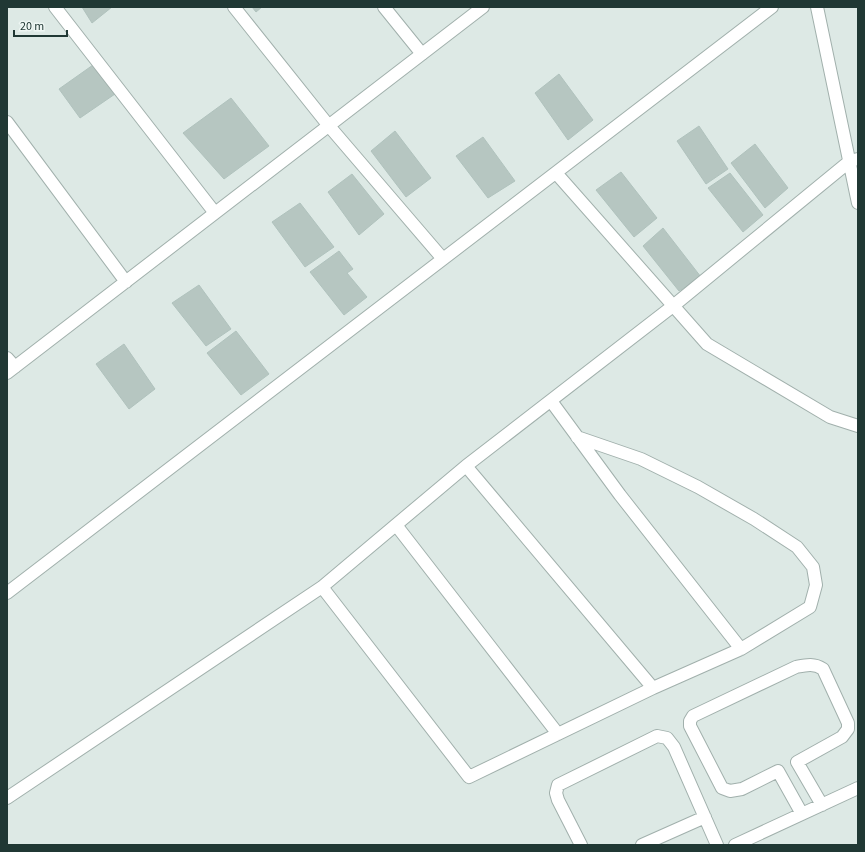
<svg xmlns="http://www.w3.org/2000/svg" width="865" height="852" font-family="'Source Sans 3',sans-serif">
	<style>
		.building { fill: #b6c6c1; stroke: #b0c2bd }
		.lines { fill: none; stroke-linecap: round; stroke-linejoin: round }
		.minor-casing { stroke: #a1b0ac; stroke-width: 14 }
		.minor { stroke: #fff; stroke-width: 12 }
	</style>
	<rect width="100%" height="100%" fill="#dde9e5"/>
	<path class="building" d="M 82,7 L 112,7 L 92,23 Z
		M 252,7 L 262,7 L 256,12 Z
		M 93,65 L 115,94 L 80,118 L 59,89 Z
		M 559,74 L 593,120 L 568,140 L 535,93 Z
		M 231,98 L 269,146 L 224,179 L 183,133 Z
		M 699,126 L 728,169 L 706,184 L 677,141 Z
		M 395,131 L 431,178 L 406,197 L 371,151 Z
		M 483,137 L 515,181 L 488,198 L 456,156 Z
		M 755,144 L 788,188 L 765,208 L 731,163 Z
		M 621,172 L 657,218 L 634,237 L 596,190 Z
		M 730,173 L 763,215 L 743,232 L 708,188 Z
		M 352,174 L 384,214 L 359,235 L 328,192 Z
		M 300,203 L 334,247 L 305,267 L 272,222 Z
		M 663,228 L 701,277 L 679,291 L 643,246 Z
		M 339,251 L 353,269 L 347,273 L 367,297 L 344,315 L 310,272 Z
		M 199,285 L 231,329 L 206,346 L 172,303 Z
		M 236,331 L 269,374 L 241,395 L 207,353 Z
		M 124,344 L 155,389 L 129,409 L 96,364 Z"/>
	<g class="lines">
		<g class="minor-casing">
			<path id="minor" d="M 55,7 L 215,213
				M 234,7 L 329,126 L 443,259
				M 384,7 L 422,54
				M 817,7 L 858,203
				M 7,122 L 126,282
				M 556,173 L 707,344 L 830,417 L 858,426
				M 7,358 L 15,367
				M 7,373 L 483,7
				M 551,401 L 620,495 L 741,649
				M 466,466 L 653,688
				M 396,525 L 558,734
				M 322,587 L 469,777 L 653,688 L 741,649 L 810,607 L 816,585 L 813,567 L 797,547 L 754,519 L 698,487 L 641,459 L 577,437
				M 7,593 L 772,7
				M 7,798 L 322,587 L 466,466 L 673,306 L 850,161 L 858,159
				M 802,814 L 778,771 L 742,789 L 730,791 L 722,788 L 690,726 L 690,721 L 693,716 L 796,667 C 806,665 814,663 823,669 L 848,723 L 848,729 L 842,737 L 797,762 L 822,805
				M 581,845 L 558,800 L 556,793 L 558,785 L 657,736 L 667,738 L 674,747 L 717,845
				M 642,845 L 705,817
				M 735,845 L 858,788"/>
		</g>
		<use href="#minor" class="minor"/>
	</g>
	<rect width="865" height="852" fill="none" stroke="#203834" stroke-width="16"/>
	<path d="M14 30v6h53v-6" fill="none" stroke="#203834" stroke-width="2"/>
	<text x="20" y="30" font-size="12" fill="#203834" stroke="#eef6f3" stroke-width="3" paint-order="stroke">20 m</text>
</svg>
